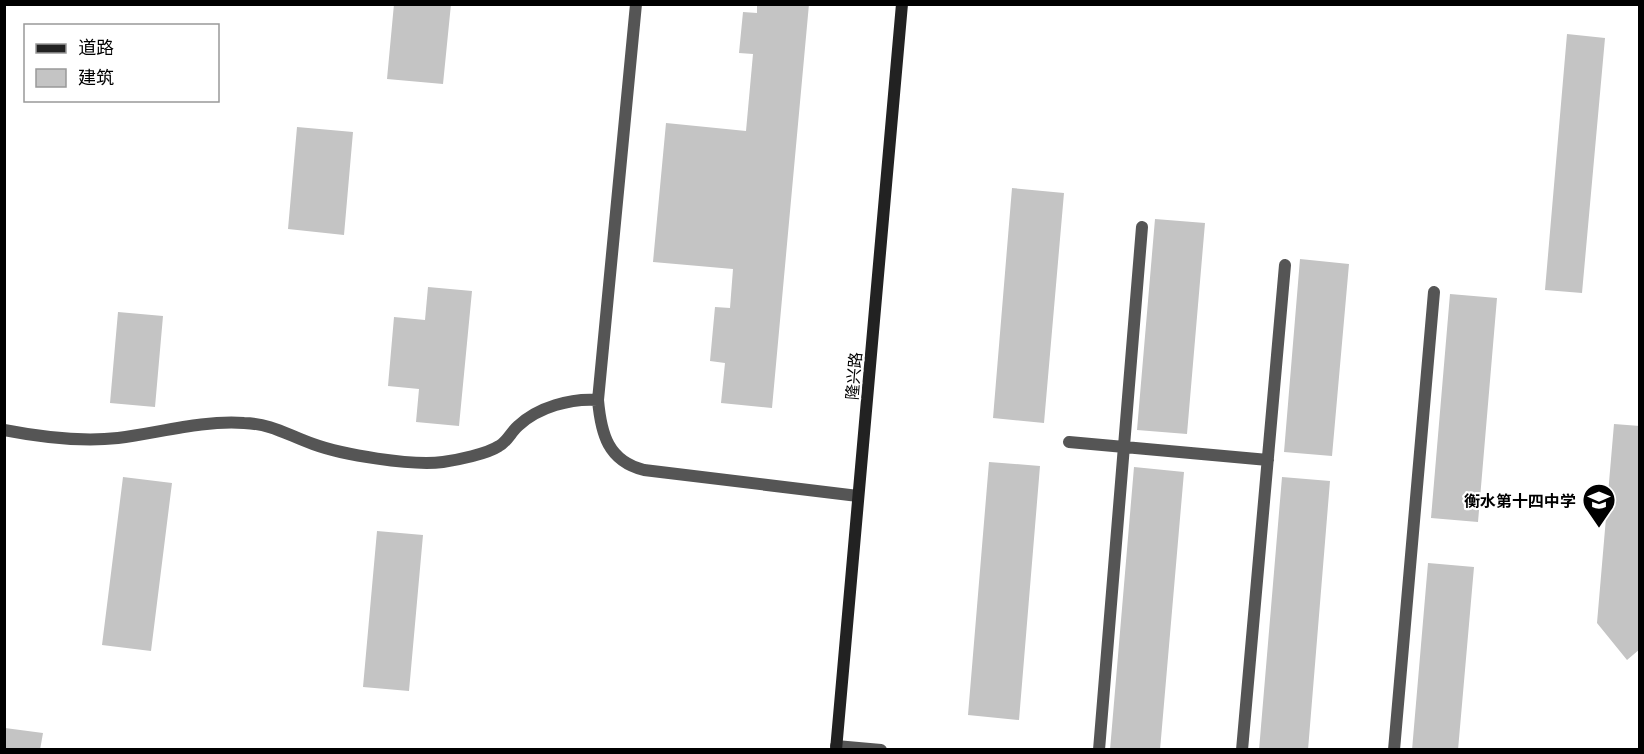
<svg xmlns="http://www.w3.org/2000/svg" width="1644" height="754" font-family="Commissioner,'Noto Sans SC',sans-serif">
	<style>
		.building { fill: #c4c4c4 }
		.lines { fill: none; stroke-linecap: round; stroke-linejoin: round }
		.lane { stroke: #555; stroke-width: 12 }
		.secondary { stroke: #222; stroke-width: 12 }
		.labels { text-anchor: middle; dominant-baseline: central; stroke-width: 4.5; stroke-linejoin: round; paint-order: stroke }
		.street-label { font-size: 16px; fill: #000; stroke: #fff }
		.poi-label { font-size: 16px; font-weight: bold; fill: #000; stroke: #fff; text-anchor: end }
	</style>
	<rect width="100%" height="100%" fill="#fff"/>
	<path class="building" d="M 394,4 L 451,4 L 443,84 L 387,79 Z
		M 757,4 L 809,4 L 772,408 L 721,403 L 725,363 L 710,361 L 715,307 L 730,308 L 733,269 L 653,262 L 666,123 L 746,131 L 753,54 L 739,53 L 743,12 L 757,13 Z
		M 1567,34 L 1605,38 L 1582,293 L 1545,290 Z
		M 297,127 L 353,132 L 344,235 L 288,229 Z
		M 1012,188 L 1064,193 L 1044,423 L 993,418 Z
		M 1155,219 L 1205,223 L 1187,434 L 1137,430 Z
		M 1300,259 L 1349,264 L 1332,456 L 1284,452 Z
		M 428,287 L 472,291 L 459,426 L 416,422 L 419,389 L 388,386 L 394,317 L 425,320 Z
		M 1450,294 L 1497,298 L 1478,522 L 1431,518 Z
		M 118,312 L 163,316 L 155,407 L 110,403 Z
		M 1614,424 L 1640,426 L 1640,649 L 1627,660 L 1597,623 Z
		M 989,462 L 1040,466 L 1019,720 L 968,715 Z
		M 1134,467 L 1184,472 L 1160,750 L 1110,750 Z
		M 123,477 L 172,483 L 151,651 L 102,645 Z
		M 1282,477 L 1330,481 L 1308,750 L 1259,750 Z
		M 377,531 L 423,535 L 409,691 L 363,687 Z
		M 1428,563 L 1474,567 L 1458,750 L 1412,750 Z
		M 5,728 L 43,733 L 40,750 L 4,750 Z"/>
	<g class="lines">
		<path class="lane" d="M 636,4 L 598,400 C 601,434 608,461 644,470 L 858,496
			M 4,430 C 40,437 81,442 118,438 C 159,433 202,420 244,423 C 273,424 287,435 313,444 C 343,455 411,466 443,462 C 457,460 487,454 499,446 C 507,442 511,432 518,426 C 538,407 571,398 598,400
			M 1069,442 L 1268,460
			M 836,746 L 881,750
			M 1099,750 L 1142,227
			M 1242,750 L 1285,265
			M 1394,750 L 1434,292"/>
		<path class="secondary" d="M 836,750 L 902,4"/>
	</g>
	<defs>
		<g id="school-pin" transform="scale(1.725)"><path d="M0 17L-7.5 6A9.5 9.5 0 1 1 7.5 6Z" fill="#000" stroke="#fff"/><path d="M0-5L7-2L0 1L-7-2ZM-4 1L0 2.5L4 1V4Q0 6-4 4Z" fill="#fff"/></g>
	</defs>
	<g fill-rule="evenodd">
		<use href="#school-pin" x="1599" y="500"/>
	</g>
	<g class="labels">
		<g class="street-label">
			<text transform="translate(853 376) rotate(-85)">隆兴路</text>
		</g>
		<g class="poi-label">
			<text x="1576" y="500">衡水第十四中学</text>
		</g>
	</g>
	<rect width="1644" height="754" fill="none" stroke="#000000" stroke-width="12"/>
	<rect x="24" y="24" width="195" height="78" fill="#ffffff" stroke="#999999" stroke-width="1.5"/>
	<rect x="36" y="44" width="30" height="9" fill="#222222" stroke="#999999" stroke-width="1.5"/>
	<text x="78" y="54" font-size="18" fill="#000000">道路</text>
	<rect x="36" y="69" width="30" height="18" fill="#c4c4c4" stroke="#999999" stroke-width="1.5"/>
	<text x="78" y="84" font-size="18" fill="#000000">建筑</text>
</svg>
